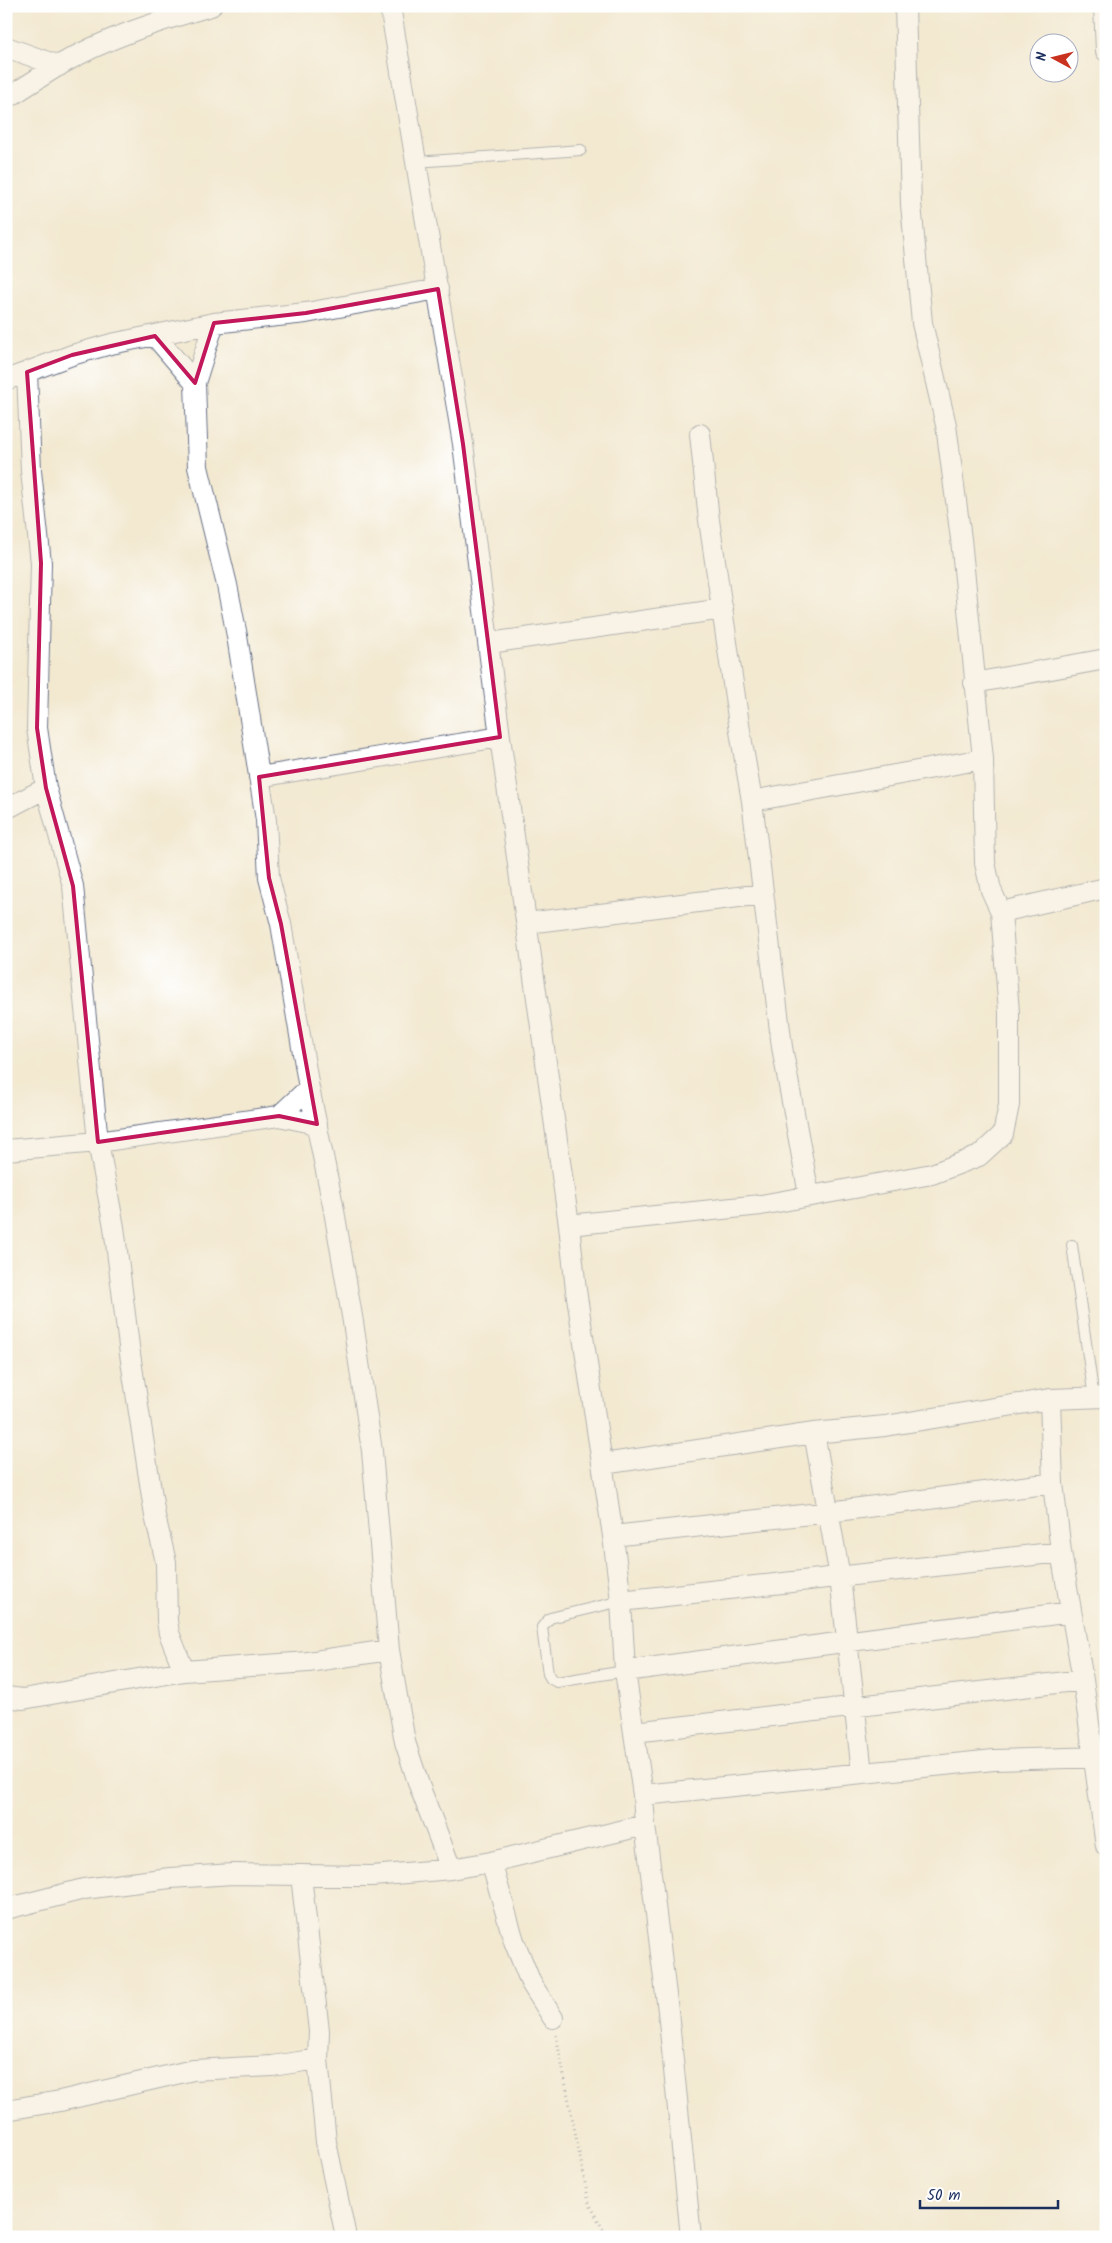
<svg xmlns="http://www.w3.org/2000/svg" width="1112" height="2243" font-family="Kalam,sans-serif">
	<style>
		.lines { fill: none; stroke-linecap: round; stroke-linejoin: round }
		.lane-casing { stroke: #677086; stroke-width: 12 }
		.street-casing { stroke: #677086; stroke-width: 22 }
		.path { stroke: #677086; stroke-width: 3; stroke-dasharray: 1 4; stroke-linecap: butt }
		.lane { stroke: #fff; stroke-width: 10 }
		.street { stroke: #fff; stroke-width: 20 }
		.marked { fill: none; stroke: #c2185b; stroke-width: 4; stroke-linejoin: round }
	</style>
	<rect width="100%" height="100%" fill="#fff"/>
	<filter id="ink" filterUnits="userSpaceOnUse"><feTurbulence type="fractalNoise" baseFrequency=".02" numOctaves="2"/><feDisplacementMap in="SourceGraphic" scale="10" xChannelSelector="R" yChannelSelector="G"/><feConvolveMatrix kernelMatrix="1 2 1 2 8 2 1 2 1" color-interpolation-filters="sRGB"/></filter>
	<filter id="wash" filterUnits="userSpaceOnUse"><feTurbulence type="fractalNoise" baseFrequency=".0096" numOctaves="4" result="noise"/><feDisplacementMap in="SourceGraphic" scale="20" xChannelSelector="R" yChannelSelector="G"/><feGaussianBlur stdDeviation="1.12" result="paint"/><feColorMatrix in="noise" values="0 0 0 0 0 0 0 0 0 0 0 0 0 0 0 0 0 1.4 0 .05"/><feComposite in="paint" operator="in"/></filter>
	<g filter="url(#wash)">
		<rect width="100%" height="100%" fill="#f3e9d1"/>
	</g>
	<g filter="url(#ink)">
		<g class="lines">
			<g class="lane-casing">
				<path id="lane" d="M 416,162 L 581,150
					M 1072,1245 L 1094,1398
					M 621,1601 L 550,1618 L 542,1627 L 548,1674 L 551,1679 L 557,1682 L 625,1671"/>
			</g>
			<g class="street-casing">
				<path id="street" d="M 390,6 L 463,444 L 500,737 L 569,1225 L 576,1290 L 613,1536 L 621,1601 L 625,1671 L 643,1795 L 645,1825 L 668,2011 L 691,2237
					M 1104,6 L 1106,51
					M 6,47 L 59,66
					M 6,99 C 23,88 40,77 58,66 C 105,38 159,21 211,6
					M 214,323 L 195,383 L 198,467 L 227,585 L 237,636 L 266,820 L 269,878 L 281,924 L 309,1088 L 333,1205 L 353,1322 L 372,1451 L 389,1650
					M 155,336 L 195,383
					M 6,380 L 72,355 L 111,344 L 214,323 L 306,313 L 438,289
					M 700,434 L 709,520 L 740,731 L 752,801 L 782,1047 L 809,1195
					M 490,643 L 723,609
					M 974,683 L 1106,659
					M 259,777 L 500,737
					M 752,801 L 983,759
					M 6,809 L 46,788
					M 1001,912 L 1106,888
					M 527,923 L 763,894
					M 279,1116 L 309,1088
					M 6,1150 L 98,1142 L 73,886 L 46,788 L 37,728 L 41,563 L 31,471 L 27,372
					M 569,1225 L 761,1205 L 932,1174 L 979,1156 L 1003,1134 L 1009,1105 L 1009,1012 L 1001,912 L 991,890 L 985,863 L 983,759 L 961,539 L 946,425 L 922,323 L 911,204 L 905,6
					M 1050,1399 L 1053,1483 L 1061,1552 L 1083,1680 L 1106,1846
					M 814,1433 L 840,1577 L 862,1773
					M 603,1464 L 814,1433 L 885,1426 L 1050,1399 L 1106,1397
					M 613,1536 L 829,1512 L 1053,1483
					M 621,1601 L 1061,1552
					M 184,1671 L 169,1633 L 167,1621 L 166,1562 L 155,1516 L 130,1354 L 114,1227 L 98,1142 L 279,1116 L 317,1124
					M 625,1671 L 1071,1612
					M 6,1697 L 23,1699 L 184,1671 L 308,1662 L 389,1650 L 405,1742 L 419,1785 L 451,1869
					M 634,1732 L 1083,1680
					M 643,1795 L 994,1760 L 1106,1757
					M 491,1862 L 514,1941 L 531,1983 L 553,2018
					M 301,1876 L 319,2031 L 318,2059 L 326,2142 L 345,2232
					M 6,1909 L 84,1889 L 170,1878 L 233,1874 L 372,1876 L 451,1869 L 491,1862 L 645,1825
					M 6,2110 L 60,2101 L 193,2070 L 272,2066 L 318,2059"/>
			</g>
			<path class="path" d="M 556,2035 L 589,2203 L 607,2237"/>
			<use href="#lane" class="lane"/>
			<use href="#street" class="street"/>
		</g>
	</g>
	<path d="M0 0H1112V2243H0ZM 438,289 L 463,444 L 500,737 L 259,777 L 269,878 L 281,924 L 317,1124 L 279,1116 L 98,1142 L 73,886 L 46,788 L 37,728 L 41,563 L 27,372 L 72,355 L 155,336 L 195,383 L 214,323 L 306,313 Z" fill="#f3e9d1" fill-opacity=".55" fill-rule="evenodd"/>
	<path class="marked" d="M 438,289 L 463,444 L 500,737 L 259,777 L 269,878 L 281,924 L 317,1124 L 279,1116 L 98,1142 L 73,886 L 46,788 L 37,728 L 41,563 L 27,372 L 72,355 L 155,336 L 195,383 L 214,323 L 306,313 Z"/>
	<rect width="1112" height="2243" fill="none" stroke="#fff" stroke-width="25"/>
	<g transform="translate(1054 58) rotate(277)"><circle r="24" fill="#ffffff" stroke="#a4acbf"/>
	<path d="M0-4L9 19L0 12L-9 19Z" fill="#c8321e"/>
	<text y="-8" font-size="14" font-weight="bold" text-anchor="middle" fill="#1b2f5e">N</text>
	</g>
	<path d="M920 2200v8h138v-8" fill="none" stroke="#1b2f5e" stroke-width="2.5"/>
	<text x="927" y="2200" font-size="15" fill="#1b2f5e" stroke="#ffffff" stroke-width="4" paint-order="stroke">50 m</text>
</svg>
